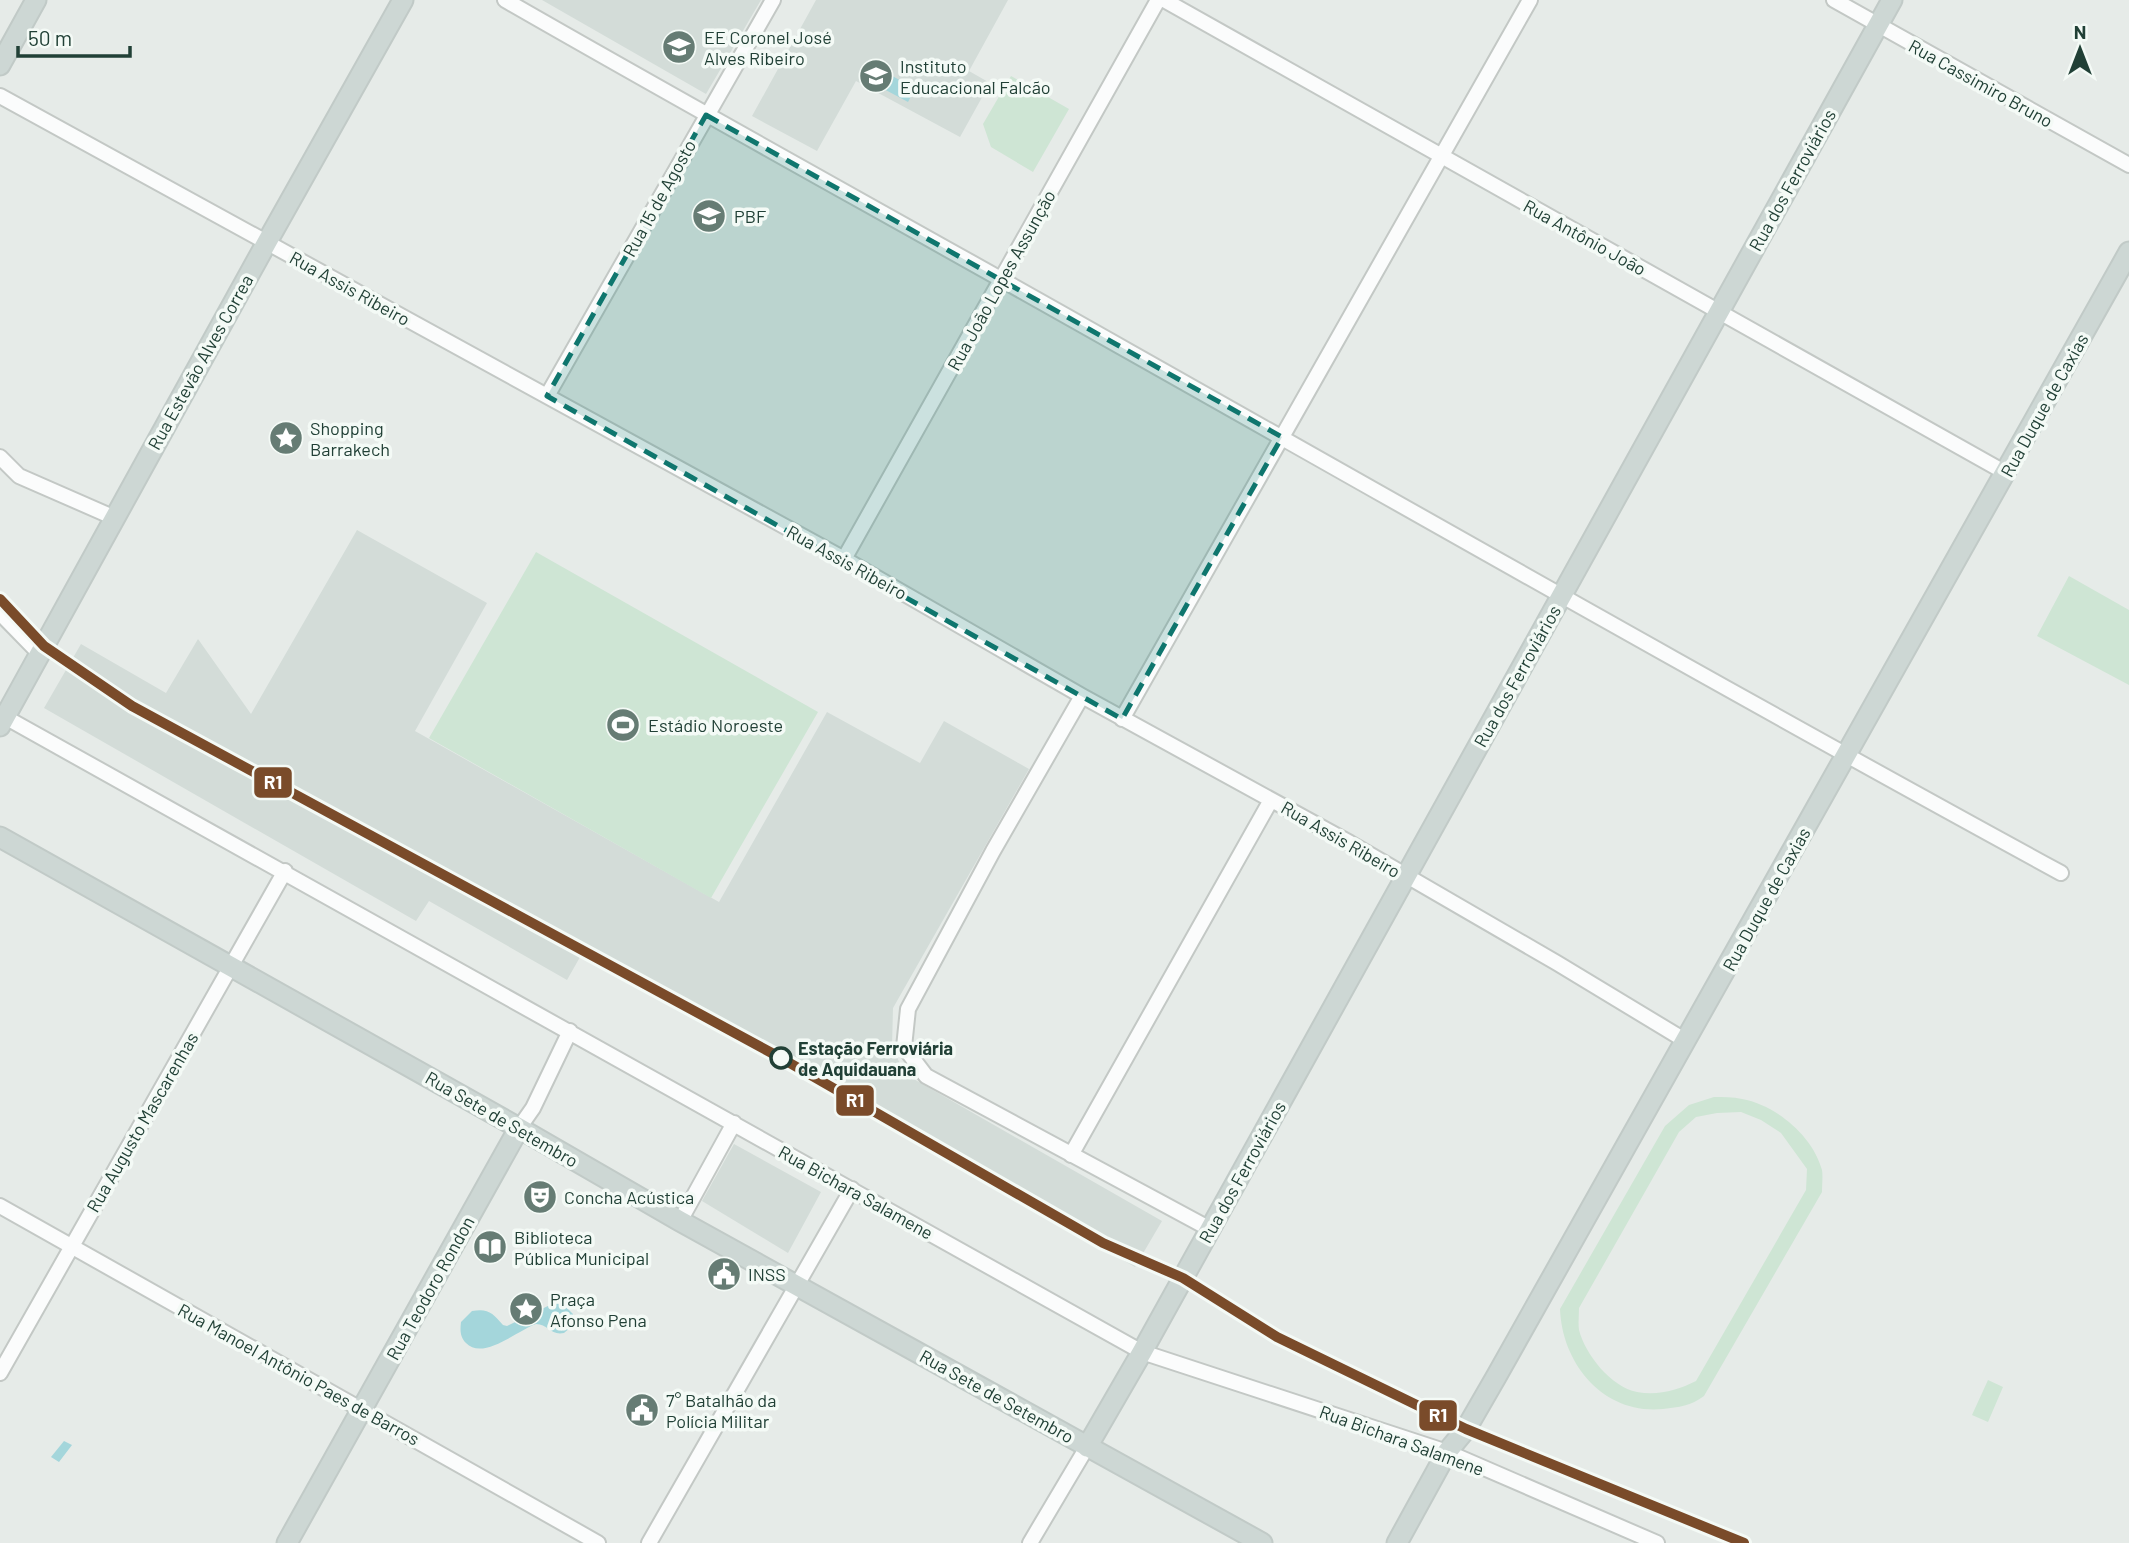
<svg xmlns="http://www.w3.org/2000/svg" width="2129" height="1543" font-family="Barlow,sans-serif">
	<style>
		.built { fill: #d3dcd8 }
		.green { fill: #cee5d4; fill-rule: evenodd }
		.water { fill: #a4d6db }
		.lines { fill: none; stroke-linecap: round; stroke-linejoin: round }
		.minor-casing { stroke: #c3c8c5; stroke-width: 18 }
		.major-casing { stroke: #c1cac7; stroke-width: 23 }
		.minor { stroke: #fbfcfc; stroke-width: 14 }
		.major { stroke: #cdd7d4; stroke-width: 19 }
		.rail-1-casing { stroke: #f4faf6; stroke-width: 16 }
		.rail-1 { stroke: #7a4b2a; stroke-width: 10 }
		.marked { fill: #0f766e; fill-opacity: 0.2; stroke: #0f766e; stroke-width: 5; stroke-dasharray: 14 9; stroke-linejoin: round }
		.stop-dot { fill: #f4faf6; stroke: #214036; stroke-width: 3.5 }
		.labels { text-anchor: middle; dominant-baseline: central; stroke-width: 7; stroke-linejoin: round; paint-order: stroke }
		.poi-label { font-size: 18px; fill: #214036; stroke: #f4faf6; text-anchor: start }
		.street-label { font-size: 18px; fill: #214036; stroke: #f4faf6 }
		.stop-label { font-size: 18px; font-weight: bold; fill: #214036; stroke: #f4faf6; text-anchor: start }
		.line-badge { stroke: #f4faf6; stroke-width: 2.5 }
		.badge-label { font-size: 19px; text-anchor: middle; font-weight: bold; fill: #fff }
	</style>
	<rect width="100%" height="100%" fill="#e6ebe8"/>
	<path class="built" d="M 542,0 L 761,0 L 706,94 Z
		M 816,0 L 1008,0 L 969,71 L 990,83 L 960,137 L 856,81 L 817,151 L 752,116 Z
		M 357,530 L 487,603 L 415,731 L 719,902 L 827,712 L 920,763 L 944,721 L 1029,769 L 893,1008 L 892,1047 L 905,1074 L 1162,1221 L 1135,1267 L 584,950 L 567,980 L 429,901 L 416,921 L 44,708 L 81,644 L 166,693 L 198,639 L 251,714 Z
		M 734,1144 L 821,1192 L 788,1253 L 702,1201 Z"/>
	<path class="green" d="M 1011,76 L 1069,109 L 1033,172 L 991,147 L 983,124 Z
		M 536,552 L 818,712 L 711,898 L 429,738 Z
		M 2069,576 L 2129,610 L 2129,685 L 2037,636 Z
		M 1714,1097 C 1723,1097 1733,1097 1742,1099 C 1776,1105 1813,1136 1822,1170 C 1823,1176 1822,1185 1822,1192 L 1704,1396 C 1691,1406 1679,1407 1663,1409 C 1604,1415 1562,1364 1560,1309 L 1665,1126 L 1689,1105 ZM 1741,1112 L 1761,1120 L 1781,1133 L 1807,1169 L 1806,1190 L 1696,1381 C 1678,1390 1658,1396 1637,1392 C 1611,1387 1585,1354 1579,1330 C 1578,1323 1579,1315 1579,1308 L 1679,1132 L 1696,1117 L 1717,1113 Z
		M 1988,1380 L 2003,1387 L 1988,1422 L 1972,1415 Z"/>
	<path class="water" d="M 889,74 L 915,89 L 908,102 L 882,88 Z
		M 554,1303 L 564,1305 L 573,1314 L 572,1326 L 564,1333 C 551,1336 548,1324 536,1324 C 518,1330 483,1361 466,1343 C 460,1337 460,1330 461,1322 L 472,1311 C 488,1308 493,1313 503,1325 L 507,1326 Z
		M 64,1441 L 72,1445 L 59,1462 L 51,1457 Z"/>
	<g class="lines">
		<g class="minor-casing">
			<path id="minor" d="M 505,0 C 712,119 922,234 1130,352 C 1440,527 1749,703 2061,873
				M 1164,0 L 2006,473
				M 1834,0 L 2129,165
				M 0,96 L 844,559 L 1082,696 L 1350,843 L 1557,963 L 1686,1041
				M 547,396 L 773,0
				M 0,457 L 19,476 L 115,518
				M 844,559 L 1158,0
				M 0,613 L 40,654
				M 1082,696 L 993,851 L 908,1009 L 904,1047 L 926,1076 L 1210,1229
				M 5,717 L 1142,1352 L 1447,1452 L 1657,1543
				M 1122,719 L 1530,0
				M 519,1128 L 533,1108 L 570,1031
				M 1071,1155 L 1271,800
				M 0,1206 L 598,1543
				M 680,1221 L 734,1123
				M 0,1373 L 285,871
				M 649,1543 L 852,1189
				M 1030,1543 L 1087,1447"/>
		</g>
		<g class="major-casing">
			<path id="major" d="M 0,65 L 36,0
				M 0,726 L 267,242 L 403,0
				M 0,837 L 519,1128 L 680,1221 L 1262,1543
				M 1087,1447 L 1142,1352 L 1892,0
				M 287,1543 L 519,1128
				M 1397,1543 L 1447,1452 L 1466,1429 L 1496,1377 L 2129,252"/>
		</g>
		<use href="#minor" class="minor"/>
		<use href="#major" class="major"/>
		<g class="rail-1-casing">
			<path id="rail-1" d="M 0,599 L 44,646 L 132,706 L 781,1058 L 1103,1243 L 1183,1278 L 1277,1337 L 1466,1429 L 1744,1543"/>
		</g>
		<use href="#rail-1" class="rail-1"/>
	</g>
	<path class="marked" d="M 706,115 L 1282,437 L 1122,719 L 547,396 Z"/>
	<defs>
		<g id="school-disc" transform="scale(1.75)"><circle r="9.5" fill="#667c74" stroke="#f4faf6"/><path d="M0-5L7-2L0 1L-7-2ZM-4 1L0 2.5L4 1V4Q0 6-4 4Z" fill="#fff"/></g>
		<g id="sight-disc" transform="scale(1.75)"><circle r="9.5" fill="#667c74" stroke="#f4faf6"/><path d="M0-6L1.8-2.2L6-1.7L2.9 1.2L3.7 5.4L0 3.3L-3.7 5.4L-2.9 1.2L-6-1.7L-1.8-2.2Z" fill="#fff"/></g>
		<g id="stadium-disc" transform="scale(1.75)"><circle r="9.5" fill="#667c74" stroke="#f4faf6"/><path d="M0-5a6.5 5 0 1 0 0 10a6.5 5 0 1 0 0-10ZM-3.5-1.8h7v3.6h-7Z" fill="#fff"/></g>
		<g id="theatre-disc" transform="scale(1.75)"><circle r="9.5" fill="#667c74" stroke="#f4faf6"/><path d="M-5-5.5Q0-4 5-5.5V0Q5 5 0 6Q-5 5-5 0ZM-3.3-2.5H-1v1.5H-3.3ZM1-2.5H3.3v1.5H1ZM-2.8 1Q0 5.5 2.8 1Z" fill="#fff"/></g>
		<g id="library-disc" transform="scale(1.75)"><circle r="9.5" fill="#667c74" stroke="#f4faf6"/><path d="M-6-4Q-3-5.5-.7-3.5V5Q-3 3-6 4ZM6-4Q3-5.5 .7-3.5V5Q3 3 6 4Z" fill="#fff"/></g>
		<g id="civic-disc" transform="scale(1.75)"><circle r="9.5" fill="#667c74" stroke="#f4faf6"/><path d="M-.6-6.5H3V-4.5H.6V-3L4-1V1h2V6H-6V1h2V-1L-.6-3ZM-1.2 2.5V6h2.4V2.5Z" fill="#fff"/></g>
	</defs>
	<g fill-rule="evenodd">
		<use href="#school-disc" x="679" y="47"/>
		<use href="#school-disc" x="876" y="76"/>
		<use href="#school-disc" x="709" y="216"/>
		<use href="#sight-disc" x="286" y="438"/>
		<use href="#stadium-disc" x="623" y="725"/>
		<use href="#theatre-disc" x="540" y="1197"/>
		<use href="#library-disc" x="490" y="1247"/>
		<use href="#civic-disc" x="724" y="1274"/>
		<use href="#sight-disc" x="526" y="1309"/>
		<use href="#civic-disc" x="642" y="1410"/>
	</g>
	<circle class="stop-dot" cx="781" cy="1058" r="10"/>
	<g class="labels">
		<g class="poi-label">
			<text x="704" y="37">EE Coronel José<tspan x="704" dy="21">Alves Ribeiro</tspan></text>
			<text x="900" y="66">Instituto<tspan x="900" dy="21">Educacional Falcão</tspan></text>
			<text x="734" y="216">PBF</text>
			<text x="310" y="428">Shopping<tspan x="310" dy="21">Barrakech</tspan></text>
			<text x="648" y="725">Estádio Noroeste</text>
			<text x="564" y="1197">Concha Acústica</text>
			<text x="514" y="1237">Biblioteca<tspan x="514" dy="21">Pública Municipal</tspan></text>
			<text x="748" y="1274">INSS</text>
			<text x="550" y="1299">Praça<tspan x="550" dy="21">Afonso Pena</tspan></text>
			<text x="666" y="1400">7° Batalhão da<tspan x="666" dy="21">Polícia Militar</tspan></text>
		</g>
		<g class="street-label">
			<text transform="translate(1981 83) rotate(29)">Rua Cassimiro Bruno</text>
			<text transform="translate(1792 180) rotate(-61)">Rua dos Ferroviários</text>
			<text transform="translate(659 198) rotate(-61)">Rua 15 de Agosto</text>
			<text transform="translate(1585 237) rotate(29)">Rua Antônio João</text>
			<text transform="translate(1001 280) rotate(-61)">Rua João Lopes Assunção</text>
			<text transform="translate(350 288) rotate(29)">Rua Assis Ribeiro</text>
			<text transform="translate(200 362) rotate(-61)">Rua Estevão Alves Correa</text>
			<text transform="translate(2044 405) rotate(-61)">Rua Duque de Caxias</text>
			<text transform="translate(847 562) rotate(29)">Rua Assis Ribeiro</text>
			<text transform="translate(1517 676) rotate(-61)">Rua dos Ferroviários</text>
			<text transform="translate(1341 839) rotate(30)">Rua Assis Ribeiro</text>
			<text transform="translate(1766 899) rotate(-61)">Rua Duque de Caxias</text>
			<text transform="translate(502 1119) rotate(30)">Rua Sete de Setembro</text>
			<text transform="translate(142 1122) rotate(-60)">Rua Augusto Mascarenhas</text>
			<text transform="translate(1242 1172) rotate(-61)">Rua dos Ferroviários</text>
			<text transform="translate(856 1192) rotate(29)">Rua Bichara Salamene</text>
			<text transform="translate(430 1288) rotate(-61)">Rua Teodoro Rondon</text>
			<text transform="translate(299 1374) rotate(29)">Rua Manoel Antônio Paes de Barros</text>
			<text transform="translate(997 1396) rotate(29)">Rua Sete de Setembro</text>
			<text transform="translate(1402 1440) rotate(20)">Rua Bichara Salamene</text>
		</g>
		<g class="stop-label">
			<text x="798" y="1048">Estação Ferroviária<tspan x="798" dy="21">de Aquidauana</tspan></text>
		</g>
	</g>
	<g class="line-badge">
		<rect x="253" y="766" width="40" height="33" rx="7" fill="#7a4b2a"/>
		<rect x="835" y="1084" width="40" height="33" rx="7" fill="#7a4b2a"/>
		<rect x="1418" y="1399" width="40" height="33" rx="7" fill="#7a4b2a"/>
	</g>
	<g class="badge-label">
		<text x="273" y="789">R1</text>
		<text x="855" y="1107">R1</text>
		<text x="1438" y="1422">R1</text>
	</g>
	<g transform="translate(2080 49)" stroke="#f4faf6" stroke-width="5" paint-order="stroke">
	<path d="M0-5L12 26L0 18L-12 26Z" fill="#214036"/>
	<text y="-10" font-size="19" font-weight="bold" text-anchor="middle" fill="#214036">N</text>
	</g>
	<path d="M18 46v10h112v-10" fill="none" stroke="#214036" stroke-width="3.5"/>
	<text x="28" y="46" font-size="21" fill="#214036" stroke="#f4faf6" stroke-width="5" paint-order="stroke">50 m</text>
</svg>
